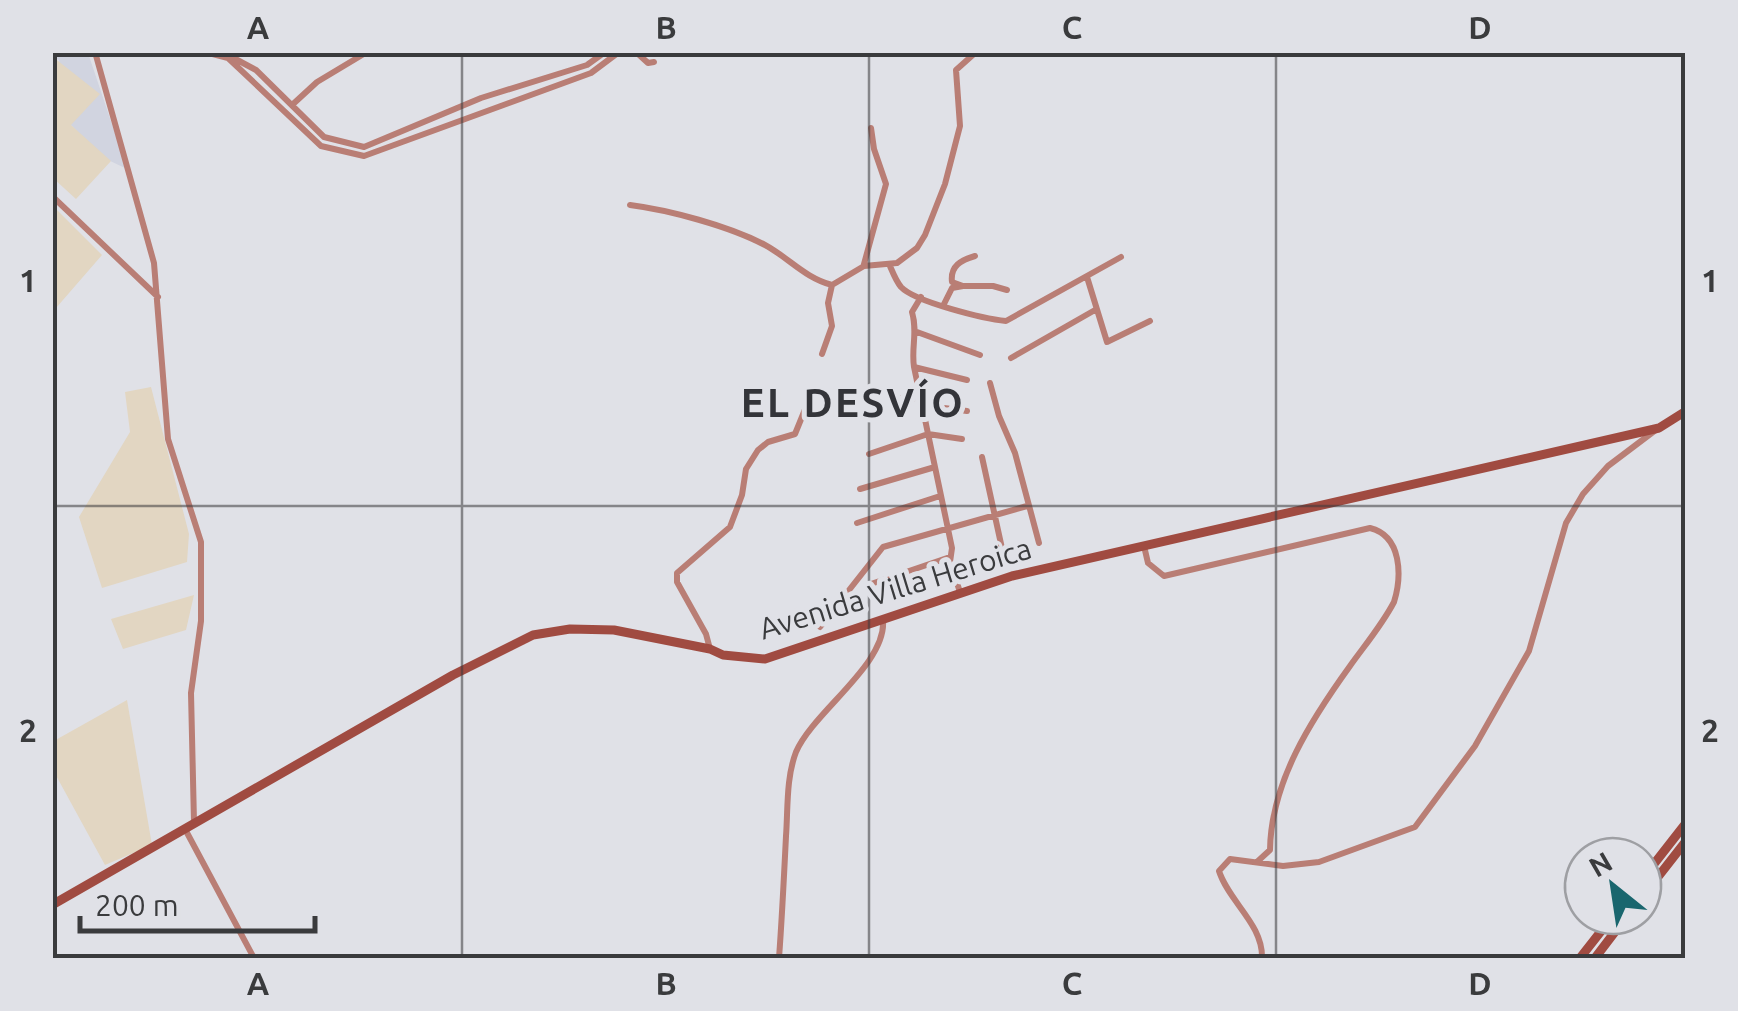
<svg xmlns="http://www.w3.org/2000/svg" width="1738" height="1011" font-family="Ubuntu,sans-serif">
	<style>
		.built { fill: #d1d4e0 }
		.industrial { fill: #e2d6c2 }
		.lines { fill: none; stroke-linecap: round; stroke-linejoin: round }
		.street { stroke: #b97e75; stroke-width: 6 }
		.secondary { stroke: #a04b41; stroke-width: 9 }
		.grid { fill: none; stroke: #3a3b3d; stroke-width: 2.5; stroke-opacity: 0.55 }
		.labels { text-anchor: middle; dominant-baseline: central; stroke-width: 10; stroke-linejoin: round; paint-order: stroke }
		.street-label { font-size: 30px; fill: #3a3b3d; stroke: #e0e1e7 }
		.district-label { font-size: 40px; font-weight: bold; letter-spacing: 2.5px; fill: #333439; stroke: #e0e1e7 }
		.neatline { fill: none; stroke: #3a3b3d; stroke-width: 4 }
		.grid-label { font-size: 32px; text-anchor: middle; font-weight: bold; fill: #3a3b3d }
	</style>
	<rect width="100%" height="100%" fill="#e0e1e7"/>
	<path class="built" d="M 53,53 L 88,53 L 127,169 L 106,159 L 71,125 L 59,60 L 53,57 Z"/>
	<path class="industrial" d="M 53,57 L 100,94 L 71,125 L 111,161 L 76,199 L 53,178 Z
		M 53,206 L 102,255 L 56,308 L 52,306 Z
		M 151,387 L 189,534 L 187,562 L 102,588 L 79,517 L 130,432 L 125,392 Z
		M 194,595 L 186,630 L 123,649 L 111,619 Z
		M 127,700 L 152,845 L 105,865 L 53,770 L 52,742 Z"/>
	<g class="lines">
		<path class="street" d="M 95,52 L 154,263 L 168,439 L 201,542 L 201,621 L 191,693 L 194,822
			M 205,52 L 228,58 L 321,146 L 364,156 L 591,73 L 619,52
			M 636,52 L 648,63 L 654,62
			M 228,55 L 256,70 L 324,137 L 364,147 L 481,98 L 587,65 L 605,52
			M 292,105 L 317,82 L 367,52
			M 52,196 L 158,297
			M 630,205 C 669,210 729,226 765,245 C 789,258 805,278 832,285 L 864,266 L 897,263 L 917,248 L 925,235 L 945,184 L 960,126 L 956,70 L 975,53
			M 864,264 L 886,184 L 874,149 L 871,128
			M 890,266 C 893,273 896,281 901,287 C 915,302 985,319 1006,321 L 1121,257
			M 1087,277 L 1107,342 L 1150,321
			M 963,286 L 993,286 L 1007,290
			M 921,297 L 912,312 C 918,333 911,346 914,367 L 952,548 L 950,562 L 960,592
			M 943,306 L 952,288 L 963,286 L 952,282 C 950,266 961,260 975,256
			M 917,332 L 980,355
			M 822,354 L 832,326 L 828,303 L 832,285
			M 1011,358 L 1095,310
			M 914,367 L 967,380
			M 990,383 L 999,416 L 1015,453 L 1039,543
			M 889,399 L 919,398
			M 921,405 L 967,411
			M 869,454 L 928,434 L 962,439
			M 982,457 L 1003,553
			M 860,489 L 935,467
			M 857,523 L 940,496
			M 1144,546 L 1148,563 L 1164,576 L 1370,528 C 1402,536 1402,576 1394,602 C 1382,625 1365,645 1350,666 C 1311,720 1271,782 1270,850 L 1258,861
			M 868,585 L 950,557
			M 820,627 L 883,547 L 1027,506
			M 710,649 L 706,634 L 677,582 L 677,573 L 730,527 L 742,495 L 746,469 L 758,450 L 768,442 L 795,434 L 806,407
			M 185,829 L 254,958
			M 779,958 C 782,918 784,877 786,836 C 788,809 786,778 796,752 C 813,712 887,664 883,620
			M 1262,958 C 1263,924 1229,902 1219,871 L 1230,859 L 1283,866 L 1319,862 L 1415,827 L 1475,746 L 1529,651 L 1566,523 L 1583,494 L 1608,466 L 1657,429"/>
		<path class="secondary" d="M 1643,878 L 1686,823
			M 1643,896 L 1686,841
			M 52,905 L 453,675 L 533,635 L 570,629 L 614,630 L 710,649 L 723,655 L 765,659 L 1012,576 L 1659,428 L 1686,411
			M 1580,958 L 1613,916
			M 1595,958 L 1627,916"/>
	</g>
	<path class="grid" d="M 462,52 L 462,958M 869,52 L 869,958M 1276,52 L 1276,958M 52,506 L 1686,506"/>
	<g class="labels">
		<g class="street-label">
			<text transform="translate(895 588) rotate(-17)">Avenida Villa Heroica</text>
		</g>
		<g class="district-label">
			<text x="853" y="402">EL DESVÍO</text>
		</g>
	</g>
	<rect width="1738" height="1011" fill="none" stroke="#e0e1e7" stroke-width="110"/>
	<g transform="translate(1613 886) rotate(330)"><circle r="48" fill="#e0e1e7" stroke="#9e9fa3" stroke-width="2.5"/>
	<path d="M0-8L18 38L0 25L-18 38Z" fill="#19666e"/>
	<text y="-15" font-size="28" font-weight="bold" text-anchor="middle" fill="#3a3b3d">N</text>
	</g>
	<path d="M80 916v15h235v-15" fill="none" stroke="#3a3b3d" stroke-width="5"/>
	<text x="95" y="916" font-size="30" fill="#3a3b3d" stroke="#e0e1e7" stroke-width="8" paint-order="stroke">200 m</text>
	<rect x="55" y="55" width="1628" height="901" class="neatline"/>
	<g class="grid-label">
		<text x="258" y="39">A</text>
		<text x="666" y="39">B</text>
		<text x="1072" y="39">C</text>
		<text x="1480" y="39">D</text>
		<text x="28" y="292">1</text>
		<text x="1710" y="292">1</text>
		<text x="28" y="742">2</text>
		<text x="1710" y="742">2</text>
		<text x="258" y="995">A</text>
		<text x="666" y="995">B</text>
		<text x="1072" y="995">C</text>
		<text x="1480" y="995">D</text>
	</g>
</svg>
